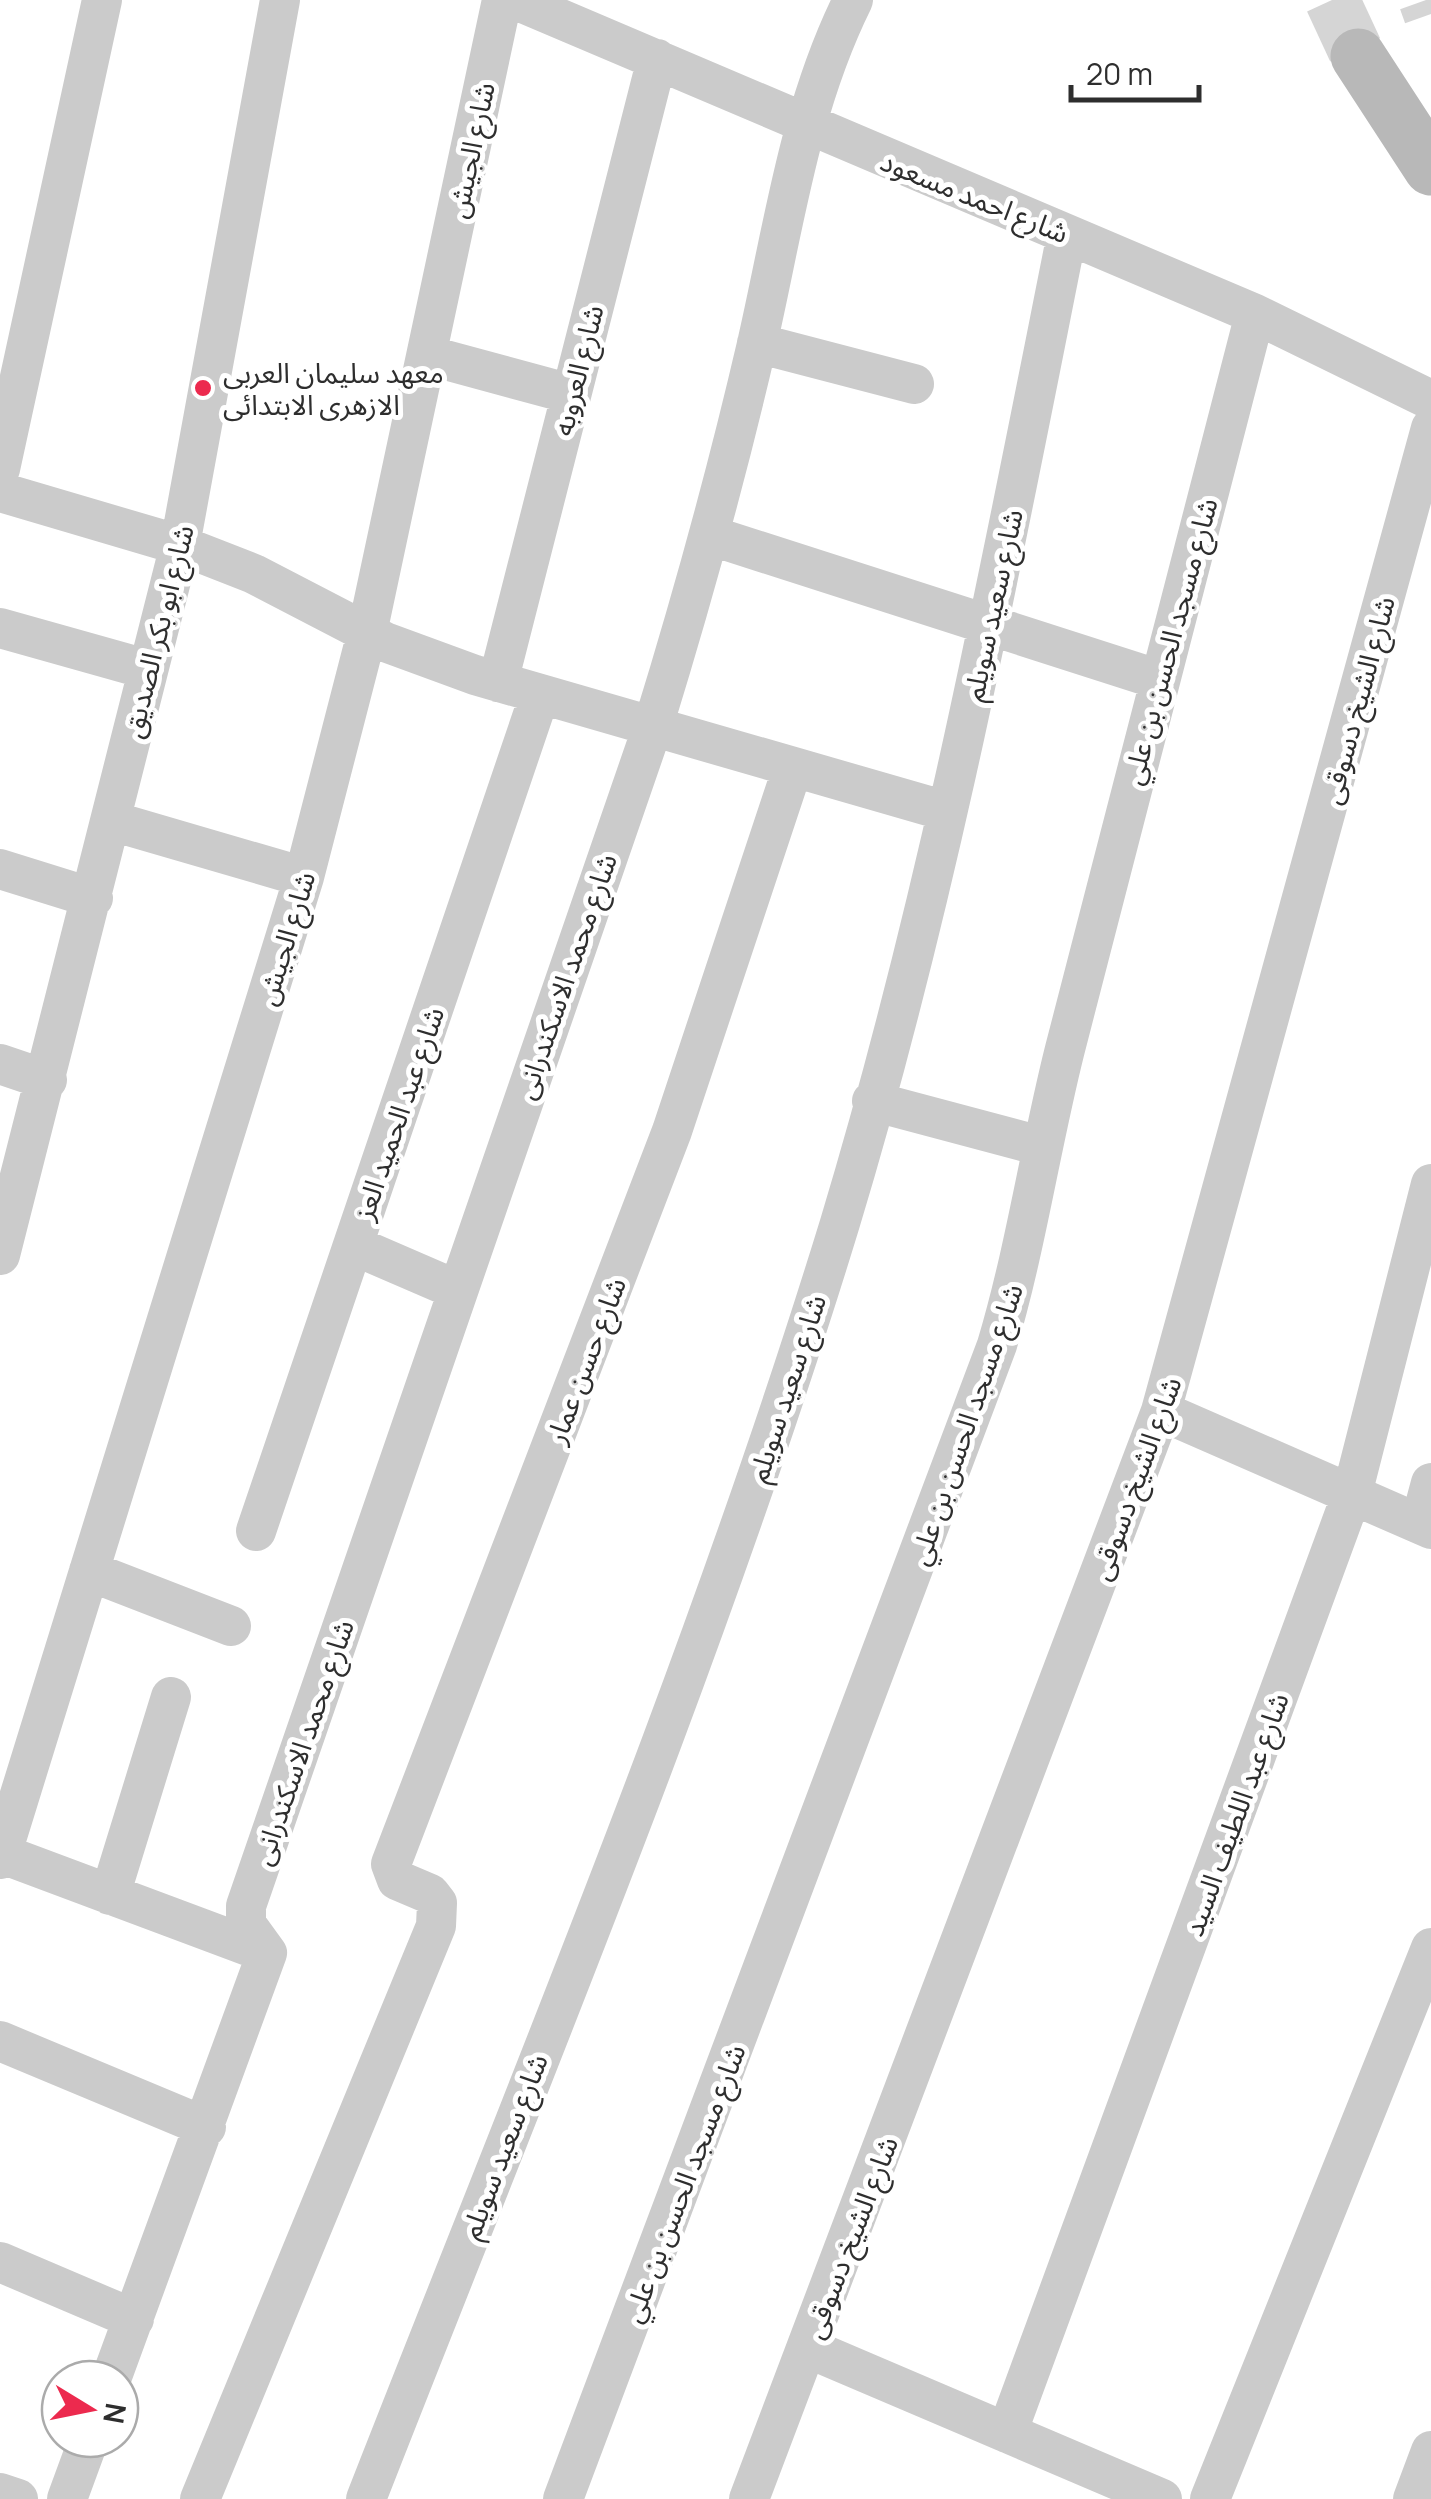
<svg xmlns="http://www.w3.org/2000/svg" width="1431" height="2499" font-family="Manrope,'Noto Sans Arabic',sans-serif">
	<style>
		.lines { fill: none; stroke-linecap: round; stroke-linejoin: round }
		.secondary-tunnel { stroke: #d5d5d5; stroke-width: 55; stroke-dasharray: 55 28; stroke-linecap: butt }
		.primary-tunnel { stroke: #d5d5d5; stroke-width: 55; stroke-dasharray: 55 28; stroke-linecap: butt }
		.street { stroke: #cbcbcb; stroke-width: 40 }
		.secondary { stroke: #b8b8b8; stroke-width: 55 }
		.poi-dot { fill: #ec2a4e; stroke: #fff; stroke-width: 4 }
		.labels { text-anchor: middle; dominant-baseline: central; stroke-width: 10; stroke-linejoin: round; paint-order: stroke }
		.street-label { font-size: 28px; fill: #2e2e2e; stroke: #fff }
		.poi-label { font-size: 28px; fill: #2e2e2e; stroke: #fff; text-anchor: start }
	</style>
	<rect width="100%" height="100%" fill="#fff"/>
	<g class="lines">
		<path class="secondary-tunnel" d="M 1332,0 L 1358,56"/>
		<path class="primary-tunnel" d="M 1426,0 L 1431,14"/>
		<path class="street" d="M 516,0 L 1255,314 L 1431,400
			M 757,343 L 914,384
			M 427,355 L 571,394
			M 0,469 L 102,0
			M 0,492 L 180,545 L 254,574 L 385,642 L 475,675 L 946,811
			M 709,535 L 1157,679
			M 0,628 L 146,669
			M 498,682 L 657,59
			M 112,821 L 304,877
			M 0,869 L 93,898
			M 0,1064 L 47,1080
			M 872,1101 L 1041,1146
			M 353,1245 L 457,1290
			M 0,1255 L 180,545 L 280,0
			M 1161,1411 L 1431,1529
			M 1420,1524 L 1431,1483
			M 256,1531 L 540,694
			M 89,1571 L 231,1626
			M 2,1854 L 267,1953
			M 0,1859 L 304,877 L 367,633 L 502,0
			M 110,1895 L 171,1697
			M 0,2041 L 206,2127
			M 0,2262 L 134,2319
			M 808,2348 L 1162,2499
			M 111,2379 L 267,1953 L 246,1924 L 246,1906 L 653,726 C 692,600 727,473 757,344 C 784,226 799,109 853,0
			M 1007,2433 L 1352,1494 L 1431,1184
			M 0,2493 L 18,2499
			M 67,2499 L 89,2439
			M 200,2499 L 436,1926 L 437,1903 L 430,1894 L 397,1880 L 391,1864 L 672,1131 L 793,767
			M 366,2499 C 531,2077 707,1657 840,1223 C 938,899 1001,565 1067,234
			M 563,2499 L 997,1345 C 1026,1248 1040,1148 1065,1049 C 1126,804 1190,559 1255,314
			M 749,2499 L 1161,1411 L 1431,428
			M 1210,2499 L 1431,1948
			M 1413,2499 L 1431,2451"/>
		<path class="secondary" d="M 1358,56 L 1431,168"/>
	</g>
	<circle class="poi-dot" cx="203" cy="388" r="10"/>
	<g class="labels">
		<g class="street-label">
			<text transform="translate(470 150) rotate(-78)">شارع الجيش</text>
			<text transform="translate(975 196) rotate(22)">شارع احمد مسعود</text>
			<text transform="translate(577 370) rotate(-76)">شارع العروبه</text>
			<text transform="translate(992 605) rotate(-78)">شارع سعيد سويلم</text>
			<text transform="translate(157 631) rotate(-76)">شارع ابو بكر الصديق</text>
			<text transform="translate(1169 641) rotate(-75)">شارع مسجد الحسن بن علي</text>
			<text transform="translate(1357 700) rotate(-75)">شارع الشيخ دسوقى</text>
			<text transform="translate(285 938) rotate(-73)">شارع الجيش</text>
			<text transform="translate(565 976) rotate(-71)">شارع محمد الاسكندرانى</text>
			<text transform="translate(398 1113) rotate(-71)">شارع عبد الحميد العز</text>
			<text transform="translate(585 1360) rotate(-69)">شارع حسن عمار</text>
			<text transform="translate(786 1388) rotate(-72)">شارع سعيد سويلم</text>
			<text transform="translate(965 1424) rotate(-71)">شارع مسجد الحسن بن علي</text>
			<text transform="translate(1135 1478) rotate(-70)">شارع الشيخ دسوقى</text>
			<text transform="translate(302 1742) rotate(-71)">شارع محمد الاسكندرانى</text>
			<text transform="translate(1235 1814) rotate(-70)">شارع عبد اللطيف السيد</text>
			<text transform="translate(503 2146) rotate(-69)">شارع سعيد سويلم</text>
			<text transform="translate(683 2183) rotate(-69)">شارع مسجد الحسن بن علي</text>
			<text transform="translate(850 2237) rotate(-69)">شارع الشيخ دسوقى</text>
		</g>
		<g class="poi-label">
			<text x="223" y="372">معهد سليمان العربى<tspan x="223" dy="32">الازهرى الابتدائى</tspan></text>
		</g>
	</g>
	<g transform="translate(90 2409) rotate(100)"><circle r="48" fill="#ffffff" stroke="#ababab" stroke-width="2.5"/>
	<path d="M0-8L18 38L0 25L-18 38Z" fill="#ec2a4e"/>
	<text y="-15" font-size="28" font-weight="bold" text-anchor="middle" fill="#2e2e2e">N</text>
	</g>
	<path d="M1071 85v15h128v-15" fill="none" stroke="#2e2e2e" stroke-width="5"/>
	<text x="1086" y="85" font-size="30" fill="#2e2e2e" stroke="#ffffff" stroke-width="8" paint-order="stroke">20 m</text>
</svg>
